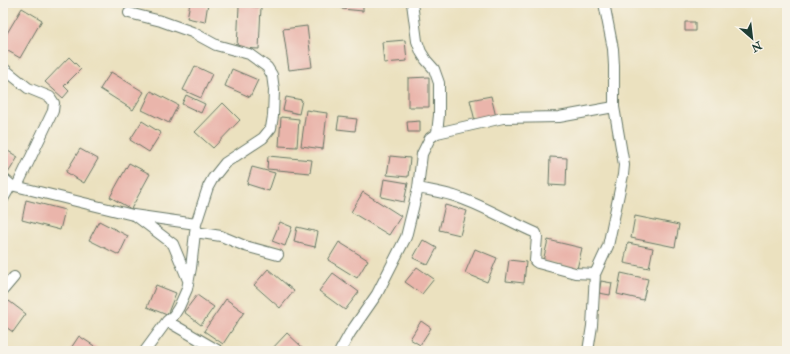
<svg xmlns="http://www.w3.org/2000/svg" width="790" height="354" font-family="'IM FELL Double Pica',serif">
	<style>
		.building { fill: #eab5ab }
		.lines { fill: none; stroke-linecap: round; stroke-linejoin: round }
		.street-casing { stroke: #667665; stroke-width: 12 }
		.street { stroke: #fff; stroke-width: 10 }
	</style>
	<rect width="100%" height="100%" fill="#f7f3e8"/>
	<filter id="ink" filterUnits="userSpaceOnUse"><feTurbulence type="fractalNoise" baseFrequency=".025" numOctaves="2"/><feDisplacementMap in="SourceGraphic" scale="8" xChannelSelector="R" yChannelSelector="G"/><feConvolveMatrix kernelMatrix="1 2 1 2 8 2 1 2 1" color-interpolation-filters="sRGB"/></filter>
	<filter id="wash" filterUnits="userSpaceOnUse"><feTurbulence type="fractalNoise" baseFrequency=".012" numOctaves="4" result="noise"/><feDisplacementMap in="SourceGraphic" scale="16" xChannelSelector="R" yChannelSelector="G"/><feGaussianBlur stdDeviation="0.9" result="paint"/><feColorMatrix in="noise" values="0 0 0 0 0 0 0 0 0 0 0 0 0 0 0 0 0 1.4 0 .05"/><feComposite in="paint" operator="in"/></filter>
	<g filter="url(#wash)">
		<rect width="100%" height="100%" fill="#ebe1bf"/>
		<g id="blocks">
			<path class="building" d="M 190,3 L 208,3 L 205,22 L 187,18 Z
				M 343,3 L 363,3 L 363,11 L 342,9 Z
				M 239,6 L 261,7 L 259,49 L 237,48 Z
				M 22,8 L 42,20 L 20,58 L 3,48 L 3,40 Z
				M 685,22 L 695,22 L 695,31 L 685,31 Z
				M 307,26 L 312,67 L 289,70 L 283,29 Z
				M 405,40 L 407,61 L 384,63 L 382,42 Z
				M 69,57 L 81,69 L 64,86 L 69,91 L 63,98 L 45,82 Z
				M 195,66 L 212,74 L 201,98 L 183,90 Z
				M 232,69 L 258,80 L 250,97 L 225,86 Z
				M 111,72 L 144,92 L 133,110 L 100,89 Z
				M 429,77 L 429,107 L 408,107 L 408,78 Z
				M 151,91 L 178,105 L 169,123 L 142,110 Z
				M 186,95 L 205,104 L 201,113 L 182,104 Z
				M 491,96 L 496,117 L 475,121 L 470,100 Z
				M 286,97 L 302,100 L 299,114 L 283,110 Z
				M 223,103 L 240,120 L 213,148 L 195,132 Z
				M 306,110 L 327,113 L 323,149 L 301,146 Z
				M 281,117 L 299,119 L 297,147 L 279,146 Z
				M 339,117 L 357,119 L 355,131 L 337,129 Z
				M 142,121 L 161,133 L 149,152 L 130,140 Z
				M 420,121 L 420,132 L 408,132 L 407,122 Z
				M 3,148 L 18,157 L 8,173 L 3,169 Z
				M 80,149 L 98,159 L 84,183 L 66,172 Z
				M 268,156 L 312,160 L 310,173 L 267,169 Z
				M 390,156 L 410,158 L 408,177 L 387,175 Z
				M 550,157 L 567,158 L 566,186 L 549,185 Z
				M 129,163 L 150,174 L 131,209 L 110,197 Z
				M 252,167 L 275,173 L 269,191 L 247,184 Z
				M 384,179 L 408,183 L 404,202 L 381,197 Z
				M 363,192 L 401,216 L 389,235 L 351,212 Z
				M 26,200 L 65,210 L 60,230 L 22,220 Z
				M 445,205 L 467,211 L 460,235 L 439,230 Z
				M 635,216 L 679,225 L 675,247 L 631,238 Z
				M 99,221 L 128,236 L 119,255 L 89,240 Z
				M 280,222 L 292,227 L 285,246 L 272,241 Z
				M 297,227 L 318,232 L 315,247 L 294,242 Z
				M 423,240 L 437,248 L 428,265 L 413,258 Z
				M 548,240 L 582,248 L 577,269 L 543,261 Z
				M 339,242 L 368,260 L 357,278 L 328,260 Z
				M 628,243 L 653,248 L 649,268 L 624,263 Z
				M 475,249 L 497,258 L 487,282 L 465,273 Z
				M 509,260 L 526,262 L 524,283 L 506,281 Z
				M 417,267 L 434,279 L 422,294 L 405,282 Z
				M 268,269 L 294,291 L 280,308 L 254,285 Z
				M 333,273 L 359,292 L 345,310 L 319,291 Z
				M 621,273 L 648,279 L 643,300 L 617,294 Z
				M 601,281 L 612,283 L 610,295 L 599,293 Z
				M 156,285 L 176,293 L 167,315 L 147,307 Z
				M 197,295 L 214,307 L 201,325 L 184,312 Z
				M 226,299 L 244,312 L 223,344 L 204,331 Z
				M 9,301 L 26,314 L 13,332 L 3,325 L 3,309 Z
				M 421,321 L 431,328 L 420,345 L 410,339 Z
				M 287,333 L 302,347 L 298,351 L 270,351 Z
				M 79,336 L 102,351 L 69,351 Z"/>
		</g>
	</g>
	<g filter="url(#ink)">
		<use href="#blocks" fill-opacity="0" stroke="#667665" stroke-width="1"/>
		<g class="lines">
			<g class="street-casing">
				<path id="street" d="M 129,13 L 161,21 L 192,32 L 216,45 L 249,54 L 267,67 L 272,75 L 274,90 L 273,116 L 271,128 L 263,138 L 225,163 L 213,178 L 208,187 L 196,224 L 191,268 L 187,289 L 179,307 L 174,315 L 167,321 L 145,351
					M 3,68 L 28,88 L 50,97 L 54,103 L 53,111 L 17,186
					M 437,133 L 503,118 L 559,117 L 614,107
					M 3,178 L 11,185 L 133,215 L 196,224
					M 418,188 C 432,191 447,193 460,198 C 486,207 510,222 536,233 L 537,237 L 535,261 L 538,263 L 575,273 L 595,274
					M 3,199 L 11,185
					M 136,216 L 173,244 L 188,280
					M 195,232 L 221,236 L 245,246 L 278,255
					M 3,290 L 14,277
					M 167,321 L 219,351
					M 340,351 L 350,333 L 377,294 L 406,237 L 418,188 L 422,154 L 430,138 L 437,133 L 439,115 L 439,83 L 434,69 L 426,60 L 421,52 L 417,41 L 412,3
					M 588,351 L 592,326 L 595,274 L 608,246 L 623,175 L 624,165 L 614,107 L 614,66 L 613,49 L 604,3"/>
			</g>
			<use href="#street" class="street"/>
		</g>
	</g>
	<rect width="790" height="354" fill="none" stroke="#f7f3e8" stroke-width="16"/>
	<g transform="translate(752 38) rotate(152)" stroke="#f7f3e8" stroke-width="3" paint-order="stroke">
	<path d="M0-3L7 15L0 10L-7 15Z" fill="#1f3d34"/>
	<text y="-6" font-size="11" font-weight="bold" text-anchor="middle" fill="#1f3d34">N</text>
	</g>
</svg>
